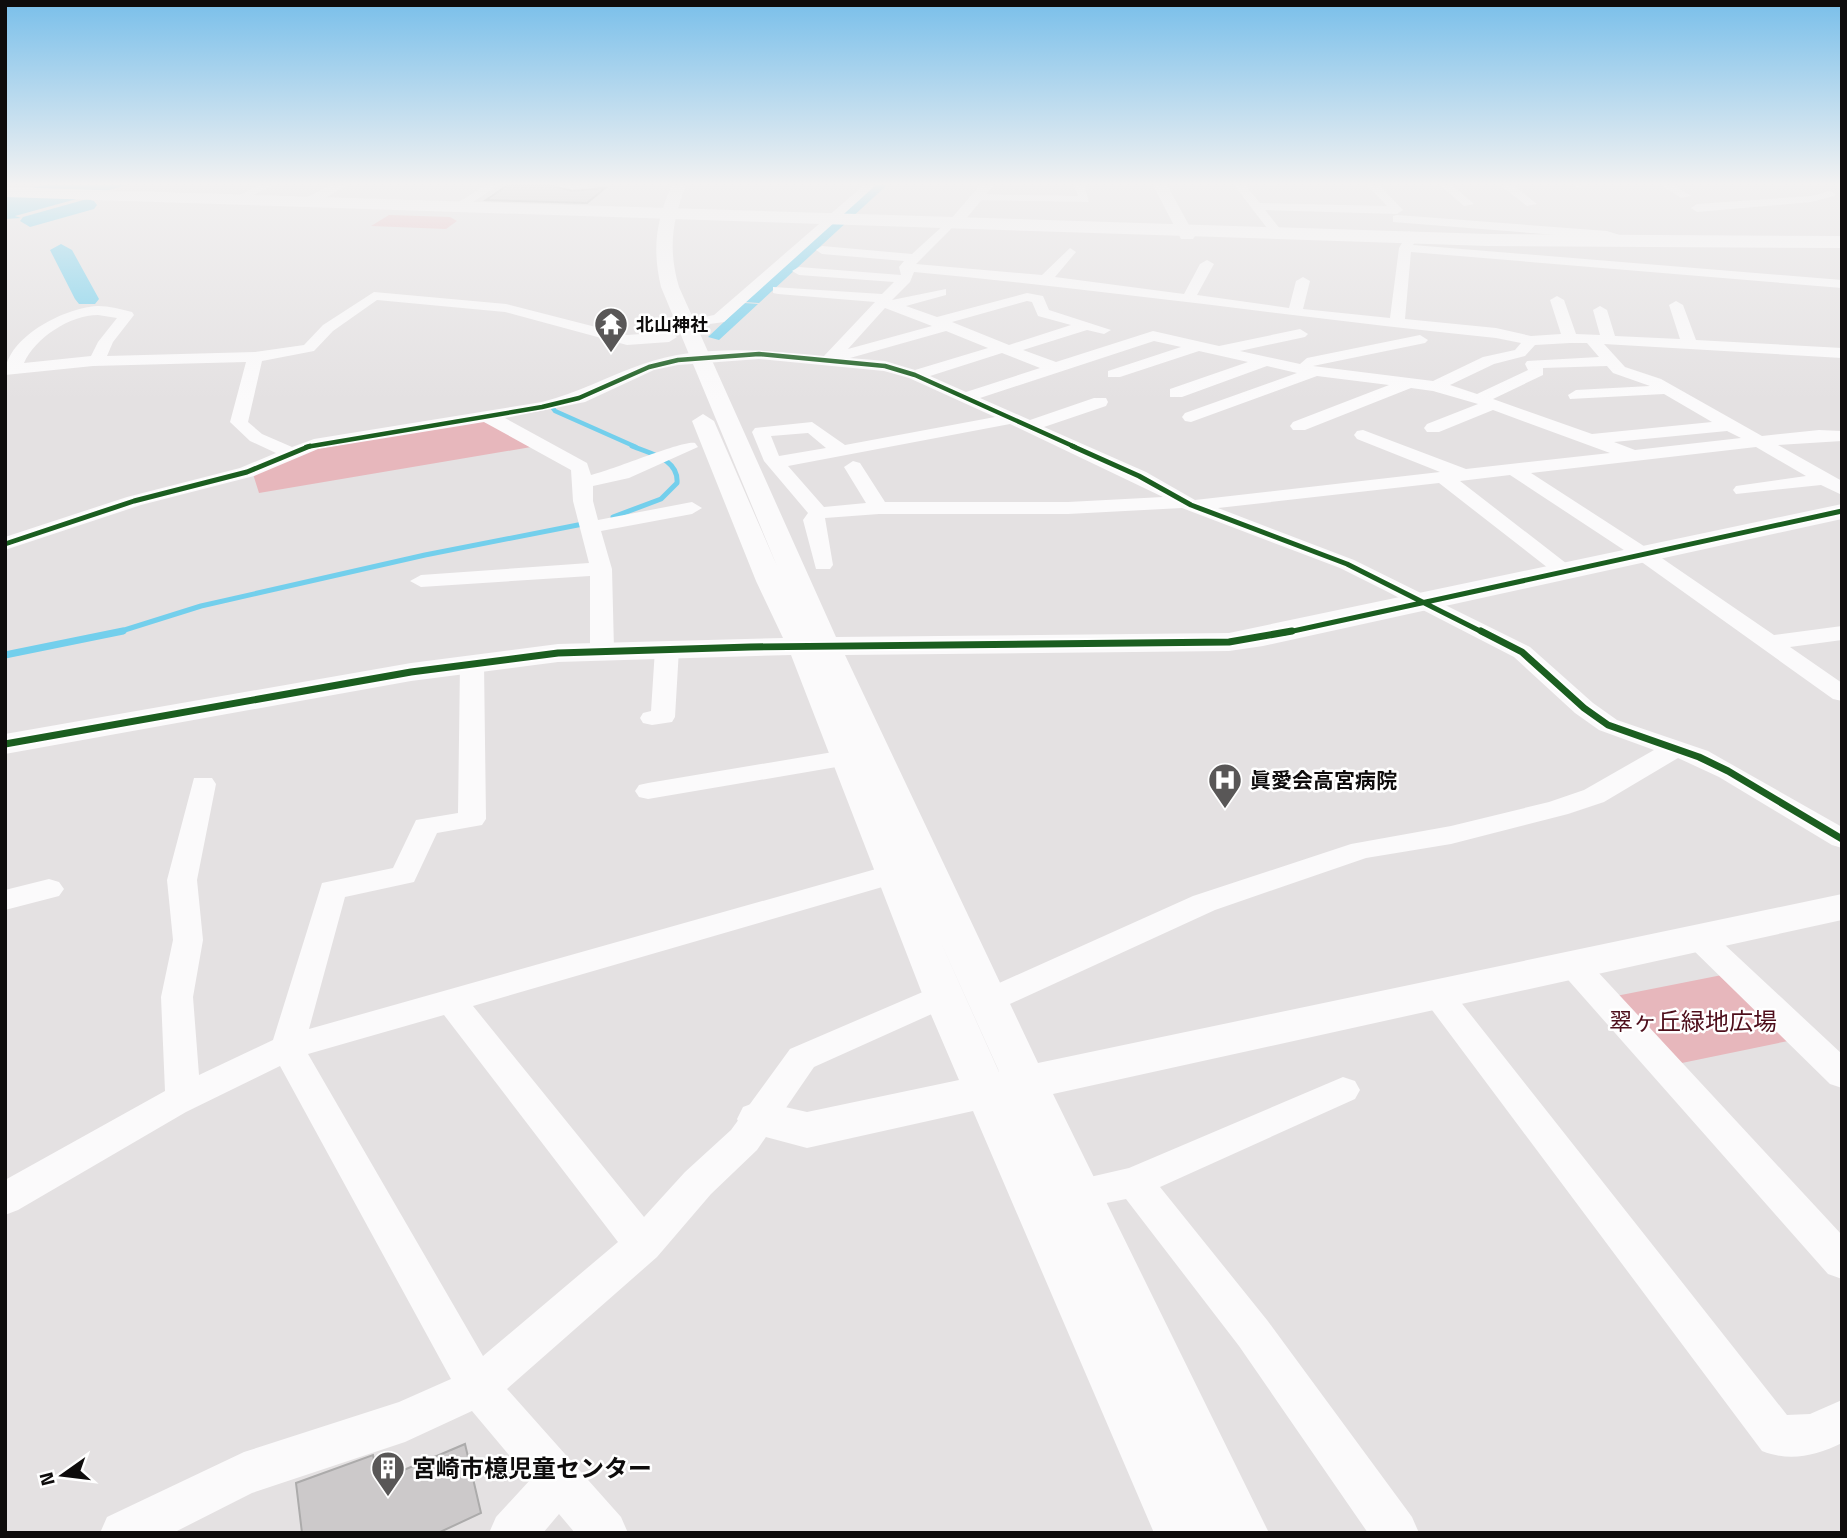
<svg xmlns="http://www.w3.org/2000/svg" width="1847" height="1538" font-family="'Titillium Web','Noto Sans JP',sans-serif">
	<style>
		.green { fill: #e7b7bc }
		.water { fill: #73cfec }
		.lines { fill: none; stroke-linecap: round; stroke-linejoin: round }
		.stream-far2 { stroke: #73cfec; stroke-width: 4.5 }
		.stream-far1 { stroke: #73cfec; stroke-width: 5 }
		.stream { stroke: #73cfec; stroke-width: 7 }
		.river { fill: #73cfec; fill-rule: evenodd }
		.building { fill: #ccc9ca; stroke: #acabab; stroke-width: 2 }
		.minor { fill: #fbfafb; fill-rule: evenodd }
		.tertiary { fill: #fbfafb; fill-rule: evenodd }
		.primary { fill: #fbfafb; fill-rule: evenodd }
		.cycleway-far2-casing { stroke: #fff; stroke-width: 7 }
		.cycleway-far1-casing { stroke: #fff; stroke-width: 9 }
		.cycleway-casing { stroke: #fff; stroke-width: 11 }
		.cycleway-far2 { stroke: #1b5e20; stroke-width: 4.5 }
		.cycleway-far1 { stroke: #1b5e20; stroke-width: 5 }
		.cycleway { stroke: #1b5e20; stroke-width: 7 }
		.labels { text-anchor: middle; dominant-baseline: central; stroke-width: 5; stroke-linejoin: round; paint-order: stroke }
		.far-poi-label { font-size: 18px; font-weight: bold; fill: #0e0c0c; stroke: #fff; text-anchor: start }
		.poi-label { font-size: 21px; font-weight: bold; fill: #0e0c0c; stroke: #fff; text-anchor: start }
		.near-park-label { font-size: 24px; fill: #4e0e1b; stroke: #fff }
		.near-poi-label { font-size: 24px; font-weight: bold; fill: #0e0c0c; stroke: #fff; text-anchor: start }
	</style>
	<rect width="100%" height="100%" fill="#e4e1e2"/>
	<path class="green" d="M 389,215 L 450,217 L 457,221 L 446,229 L 371,226 Z
		M 482,421 L 537,446 L 259,493 L 253,474 L 318,448 Z
		M 1722,975 L 1788,1041 L 1677,1064 L 1616,996 Z"/>
	<path class="water" d="M 44,185 L 127,185 L 15,216 L 21,218 L 5,219 L 5,195 Z
		M 874,185 L 887,185 L 759,303 L 745,302 Z
		M 744,303 L 758,304 L 719,340 L 708,337 Z"/>
	<g class="lines">
		<path class="stream-far2" d="M 555,402 L 552,407 L 555,411 L 636,447"/>
		<path class="stream-far1" d="M 613,517 L 661,499 L 677,483 C 679,459 651,454 632,446
			M 115,633 L 201,606 L 425,555 L 588,523"/>
		<path class="stream" d="M 5,655 L 123,631"/>
		<path class="river" d="M 87,199 L 94,201 L 97,205 L 94,209 L 30,227 L 20,221 L 23,217 Z
			M 61,244 L 72,250 L 99,299 L 95,304 L 79,304 L 75,299 L 50,250 Z"/>
	</g>
	<path class="building" d="M 508,185 L 554,186 L 572,191 L 605,188 L 587,203 L 486,200 Z
		M 465,1444 L 481,1513 L 438,1533 L 302,1533 L 296,1483 L 373,1455 L 378,1481 Z"/>
	<g class="lines">
		<path class="minor" d="M 259,185 L 273,185 L 240,202 L 230,200 Z
			M 486,185 L 499,185 L 462,209 L 454,209 L 454,205 Z
			M 556,185 L 589,185 C 582,190 563,190 556,185 Z
			M 864,185 L 876,185 L 724,322 L 681,328 L 681,322 L 714,315 Z
			M 1074,185 L 1084,185 L 1089,202 L 977,200 L 971,197 L 977,194 L 1078,196 Z
			M 1234,185 L 1245,185 L 1260,203 L 1387,206 L 1367,185 L 1379,185 L 1403,210 L 1397,214 L 1265,210 L 1284,234 L 1278,238 L 1274,237 Z
			M 1440,185 L 1452,185 L 1474,204 L 1464,206 Z
			M 1500,185 L 1513,185 L 1537,204 L 1527,206 Z
			M 1572,185 L 1585,185 L 1579,188 Z
			M 1661,185 L 1674,185 L 1691,196 L 1681,198 Z
			M 1830,191 L 1836,194 L 1834,196 L 1811,202 L 1697,212 L 1691,208 L 1697,204 L 1811,196 Z
			M 1397,215 L 1607,231 L 1645,243 L 1639,247 L 1607,239 L 1393,222 L 1393,216 Z
			M 946,223 L 952,227 L 950,230 L 916,264 L 1042,275 L 1070,248 L 1076,252 L 1055,277 L 1184,294 L 1200,264 L 1207,260 L 1214,264 L 1197,295 L 1289,308 L 1296,281 L 1303,277 L 1310,281 L 1303,309 L 1390,318 L 1399,248 L 1405,238 L 1403,235 L 1409,231 L 1417,238 L 1413,245 L 1842,280 L 1842,288 L 1411,252 L 1405,319 L 1496,328 L 1531,336 L 1561,334 L 1550,300 L 1557,296 L 1564,300 L 1576,334 L 1600,335 L 1593,310 L 1600,306 L 1607,310 L 1615,336 L 1680,339 L 1669,305 L 1676,301 L 1683,305 L 1696,340 L 1842,348 L 1842,358 L 1604,344 L 1625,367 L 1661,379 L 1762,436 L 1819,430 L 1842,431 L 1842,441 L 1778,445 L 1842,481 L 1842,495 L 1821,485 L 1736,494 L 1733,490 L 1736,486 L 1806,476 L 1756,447 L 1531,473 L 1650,550 L 1774,635 L 1842,626 L 1842,640 L 1790,647 L 1842,683 L 1842,701 L 1833,699 L 1636,558 L 1510,475 L 1460,481 L 1571,567 L 1575,571 L 1571,575 L 1557,575 L 1439,483 L 1218,508 L 1354,560 L 1530,647 L 1593,703 L 1617,720 L 1708,751 L 1842,827 L 1842,848 L 1832,845 L 1719,777 L 1678,758 L 1604,802 L 1568,814 L 1451,844 L 1366,858 L 1215,910 L 999,1009 L 988,1013 L 977,1009 L 972,1001 L 977,993 L 1193,896 L 1351,844 L 1451,826 L 1549,802 L 1584,790 L 1654,750 L 1599,730 L 1575,713 L 1514,657 L 1386,591 L 1340,568 L 1182,508 L 1068,514 L 879,514 L 825,518 L 833,565 L 830,569 L 816,569 L 803,520 L 808,513 L 764,461 L 752,432 L 755,428 L 812,422 L 845,445 L 995,417 L 909,378 L 884,371 L 759,359 L 678,365 L 654,370 L 585,402 L 505,418 L 587,463 L 591,475 C 613,470 683,440 695,443 L 698,447 L 629,478 L 593,486 L 593,501 L 598,520 L 692,502 L 702,508 L 692,514 L 601,531 L 612,569 L 614,650 L 610,655 L 594,655 L 590,650 L 590,576 L 421,587 L 410,581 L 421,575 L 589,563 L 573,501 L 571,470 L 484,422 L 318,449 L 254,476 L 141,505 L 5,550 L 5,537 L 127,497 L 240,468 L 276,453 L 250,441 L 230,422 L 246,362 L 93,366 L 5,375 C 5,340 57,312 89,307 C 102,304 119,309 132,312 L 134,315 L 113,342 L 107,356 L 255,352 L 304,345 L 323,325 L 374,292 L 506,304 L 627,335 L 669,332 L 677,337 L 669,342 L 627,345 L 505,312 L 377,300 L 333,331 L 314,351 L 262,361 L 248,422 L 262,434 L 292,447 L 314,439 L 542,402 C 578,393 608,376 643,364 C 699,344 766,350 824,356 L 875,302 L 778,294 L 773,293 L 773,287 L 882,294 L 894,282 L 799,275 L 792,271 L 799,267 L 901,275 L 899,267 L 904,261 L 822,254 L 816,250 L 822,246 L 912,254 ZM 914,272 C 1108,290 1302,318 1496,338 L 1521,343 L 1515,350 L 1483,357 L 1433,381 L 1313,366 L 1425,343 L 1428,340 L 1420,335 L 1307,358 L 1300,364 L 1240,351 L 1305,337 L 1308,334 L 1300,329 L 1219,346 L 1153,331 L 1056,362 L 1023,350 L 1087,330 L 1104,334 L 1111,330 L 1049,310 L 1043,296 L 1027,293 L 937,317 L 906,306 L 946,295 L 946,289 L 892,300 L 910,282 ZM 1027,301 L 1032,302 L 1038,316 L 1071,325 L 1009,345 L 952,322 ZM 885,308 L 932,326 L 848,349 ZM 98,315 L 117,318 L 98,342 L 91,356 L 24,363 C 35,338 70,315 98,315 ZM 946,331 L 988,348 L 915,370 L 885,361 L 850,358 ZM 1154,341 L 1181,347 L 1108,371 L 1108,377 L 1120,377 L 1199,351 L 1248,362 L 1170,389 L 1170,397 L 1182,397 L 1267,366 L 1297,373 L 1185,413 L 1182,417 L 1185,421 L 1191,422 L 1317,376 L 1389,385 L 1293,422 L 1290,426 L 1293,430 L 1305,430 L 1411,388 L 1433,391 L 1478,404 L 1427,424 L 1424,428 L 1427,432 L 1439,432 L 1493,410 L 1610,453 L 1466,469 L 1363,430 L 1357,431 L 1354,435 L 1357,439 L 1440,472 L 1195,500 L 1146,472 L 1044,427 L 1106,406 L 1108,402 L 1106,398 L 1094,398 L 1030,420 L 980,398 ZM 1570,343 L 1587,343 L 1599,357 L 1527,361 L 1525,364 L 1528,370 L 1477,394 L 1450,385 L 1494,364 L 1525,356 L 1535,345 ZM 1002,353 L 1040,368 L 966,392 L 930,376 ZM 1607,366 L 1613,373 L 1650,386 L 1576,390 L 1568,395 L 1570,399 L 1664,394 L 1712,422 L 1592,434 L 1493,399 L 1543,375 L 1543,368 ZM 1010,424 L 1163,497 L 1068,502 L 885,502 L 860,463 L 853,461 L 844,467 L 866,503 L 824,507 L 788,466 ZM 1727,431 L 1741,438 L 1635,450 L 1614,442 ZM 808,433 L 826,448 L 779,456 L 771,436 Z
			M 667,642 L 675,644 L 679,649 L 675,717 L 672,722 L 652,725 L 643,723 L 640,718 L 643,713 L 651,711 L 655,649 L 659,644 Z
			M 472,657 L 480,659 L 484,664 L 486,819 L 482,825 L 437,833 L 414,882 L 345,897 L 309,1029 L 883,867 L 893,865 L 903,867 L 907,874 L 903,881 L 473,1006 L 644,1217 L 685,1172 L 731,1130 L 790,1049 L 932,988 L 943,984 L 954,988 L 959,996 L 954,1004 L 814,1067 L 757,1150 L 711,1194 L 657,1257 L 507,1389 L 621,1517 L 628,1533 L 575,1533 L 559,1514 L 543,1533 L 489,1533 L 496,1517 L 530,1480 L 472,1411 L 405,1442 L 252,1493 L 173,1533 L 100,1533 L 107,1517 L 244,1452 L 399,1402 L 451,1379 L 280,1066 L 186,1112 L 18,1210 L 5,1215 L 5,1180 L 165,1091 L 161,997 L 173,940 L 167,880 L 194,778 L 212,778 L 216,784 L 197,880 L 203,940 L 193,997 L 199,1075 L 273,1040 L 322,883 L 393,868 L 416,820 L 458,813 L 460,664 L 464,659 ZM 444,1015 L 618,1242 L 483,1356 L 308,1054 Z
			M 845,750 L 854,752 L 858,758 L 854,764 L 648,799 L 639,797 L 635,791 L 639,785 L 648,783 Z
			M 49,879 L 59,882 L 64,889 L 59,896 L 5,910 L 5,890 Z
			M 1699,928 L 1710,931 L 1842,1054 L 1842,1088 L 1830,1084 L 1688,945 L 1684,938 L 1688,931 Z
			M 1573,954 L 1584,957 L 1842,1235 L 1842,1279 L 1828,1274 L 1562,973 L 1557,965 L 1562,957 Z
			M 1437,983 L 1448,986 L 1787,1415 L 1810,1414 L 1842,1400 L 1842,1443 C 1815,1456 1790,1462 1762,1451 L 1426,1002 L 1421,994 L 1426,986 Z
			M 1343,1077 L 1355,1081 L 1360,1090 L 1355,1099 L 1160,1187 L 1267,1320 L 1412,1517 L 1419,1533 L 1368,1533 L 1239,1346 L 1126,1199 L 1077,1209 L 1064,1205 L 1058,1194 L 1064,1183 L 1129,1168 Z"/>
		<path class="tertiary" d="M 330,185 L 347,185 L 314,205 L 304,205 L 304,199 Z
			M 672,185 L 686,185 C 672,221 668,250 679,287 L 836,637 L 1229,633 L 1842,504 L 1842,519 L 1263,646 L 1229,651 L 845,655 L 1038,1063 L 1842,894 L 1842,920 L 1053,1094 L 1269,1533 L 1154,1533 L 973,1111 L 807,1148 L 743,1131 L 737,1119 L 743,1107 L 759,1101 L 807,1112 L 959,1080 L 923,996 L 791,655 L 558,662 L 411,681 L 5,754 L 5,734 L 411,663 L 558,644 L 783,638 L 756,581 L 692,421 L 703,414 L 714,421 L 777,566 L 661,287 C 652,249 656,220 672,185 ZM 938,936 L 998,1069 L 999,1072 Z
			M 980,185 L 994,185 L 960,226 L 950,226 L 950,220 Z
			M 1153,185 L 1167,185 L 1195,236 L 1193,239 L 1181,239 Z"/>
		<path class="primary" d="M 5,187 L 1488,234 L 1842,236 L 1842,248 L 1488,246 L 5,197 Z"/>
		<g class="cycleway-far2-casing">
			<path id="cycleway-far2" d="M 306,447 L 542,407 L 579,398 L 649,367 L 678,360 L 759,354 L 885,366 L 915,375 L 1075,447"/>
		</g>
		<g class="cycleway-far1-casing">
			<path id="cycleway-far1" d="M 1072,446 L 1139,476 L 1191,505 L 1347,564 L 1484,633
				M 5,544 L 134,501 L 247,472 L 310,446
				M 1284,633 L 1842,511"/>
		</g>
		<g class="cycleway-casing">
			<path id="cycleway" d="M 1481,631 L 1522,652 L 1584,708 L 1608,725 L 1699,757 L 1728,771 L 1842,839
				M 5,744 L 411,672 L 558,653 L 750,647 L 1229,642 L 1292,631"/>
		</g>
		<use href="#cycleway-far2" class="cycleway-far2"/>
		<use href="#cycleway-far1" class="cycleway-far1"/>
		<use href="#cycleway" class="cycleway"/>
	</g>
	<linearGradient id="sky" x2="0" y2="1"><stop stop-color="#79bfea"/><stop offset="0.46" stop-color="#f3f2f2"/><stop offset="1" stop-color="#f3f2f2" stop-opacity="0"/></linearGradient>
	<rect width="1847" height="400" fill="url(#sky)"/>
	<defs>
		<g id="temple-pin" transform="scale(1.75)"><path d="M0 17L-7.5 6A9.5 9.5 0 1 1 7.5 6Z" fill="#595757" stroke="#fff"/><path d="M0-6L5-2H3V0L6.5 2.5H4V6H1.5V3h-3V6H-4V2.5H-6.5L-3 0V-2H-5Z" fill="#fff"/></g>
		<g id="hospital-pin" transform="scale(1.75)"><path d="M0 17L-7.5 6A9.5 9.5 0 1 1 7.5 6Z" fill="#595757" stroke="#fff"/><path d="M-5-5h3v3.5h4V-5h3V5h-3V1.5h-4V5h-3Z" fill="#fff"/></g>
		<g id="building-pin" transform="scale(1.75)"><path d="M0 17L-7.5 6A9.5 9.5 0 1 1 7.5 6Z" fill="#595757" stroke="#fff"/><path d="M-4-6H4V6H1V3H-1V6H-4ZM-2.5-4.3h1.7v1.8h-1.7ZM.8-4.3h1.7v1.8H.8ZM-2.5-1h1.7V.8h-1.7ZM.8-1h1.7V.8H.8Z" fill="#fff"/></g>
	</defs>
	<g fill-rule="evenodd">
		<use href="#temple-pin" x="611" y="324"/>
		<use href="#hospital-pin" x="1225" y="780"/>
		<use href="#building-pin" x="388" y="1468"/>
	</g>
	<g class="labels">
		<g class="far-poi-label">
			<text x="636" y="324">北山神社</text>
		</g>
		<g class="poi-label">
			<text x="1250" y="780">眞愛会高宮病院</text>
		</g>
		<g class="near-park-label">
			<text x="1693" y="1021">翠ヶ丘緑地広場</text>
		</g>
		<g class="near-poi-label">
			<text x="412" y="1468">宮崎市檍児童センター</text>
		</g>
	</g>
	<rect width="1847" height="1538" fill="none" stroke="#0e0c0c" stroke-width="14"/>
	<g transform="translate(63 1475) rotate(256)" stroke="#ffffff" stroke-width="5" paint-order="stroke">
	<path d="M0-5L12 26L0 18L-12 26Z" fill="#0e0c0c"/>
	<text y="-10" font-size="19" font-weight="bold" text-anchor="middle" fill="#0e0c0c">N</text>
	</g>
</svg>
